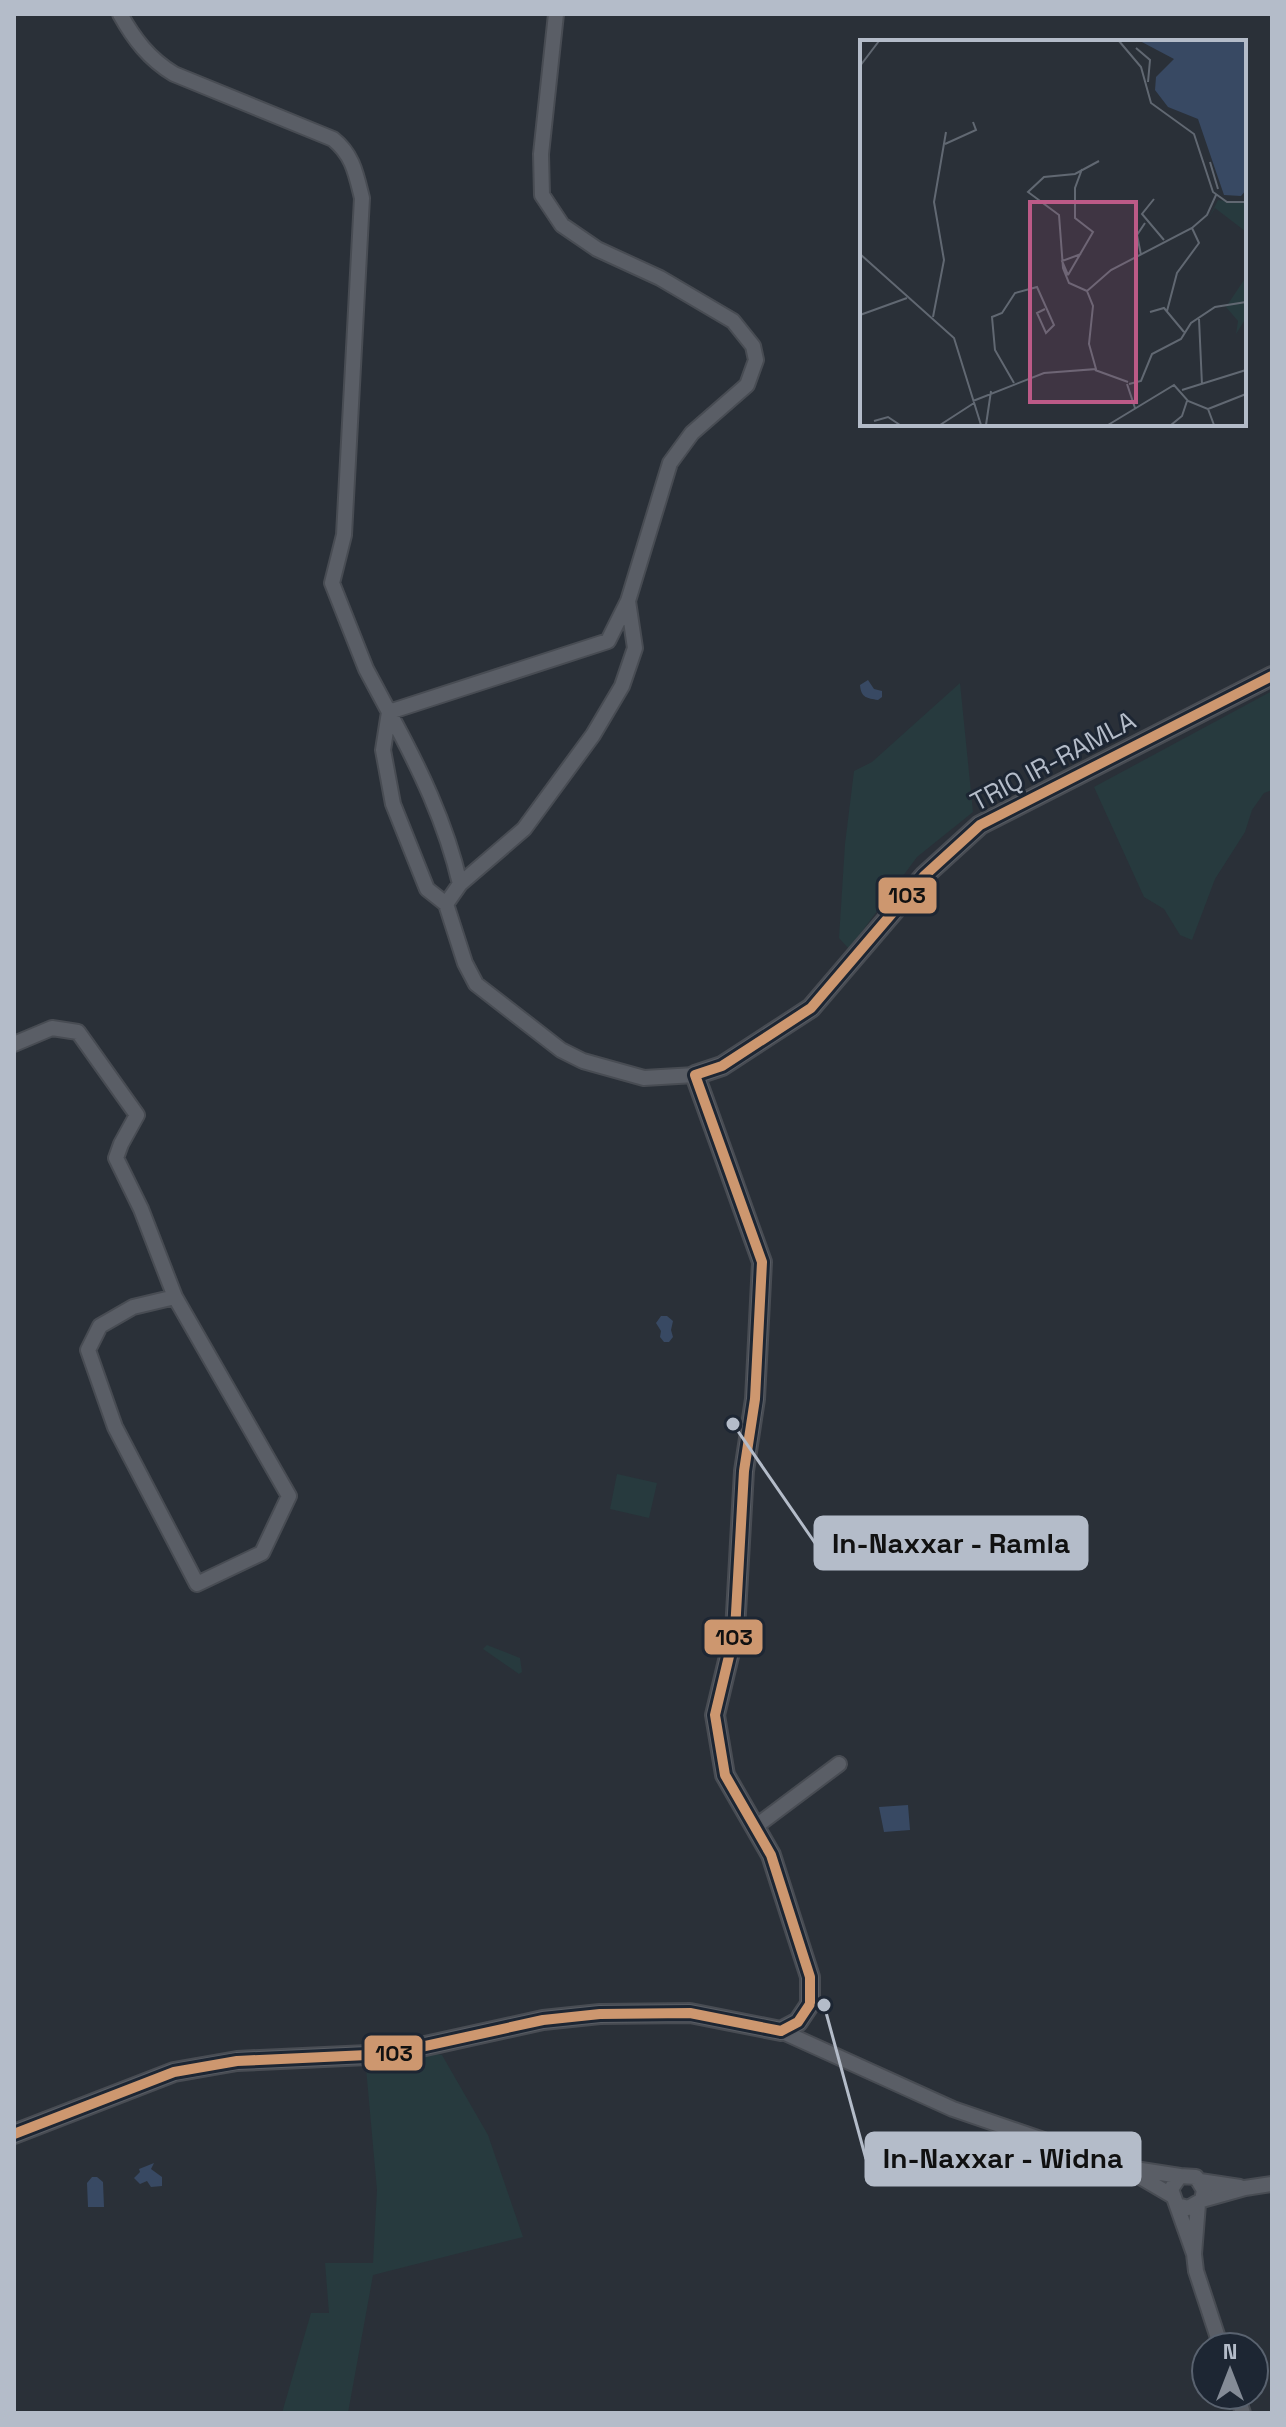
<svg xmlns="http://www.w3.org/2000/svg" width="1286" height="2427" font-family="'Space Grotesk',sans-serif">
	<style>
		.green { fill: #273a3e }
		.water { fill: #384963 }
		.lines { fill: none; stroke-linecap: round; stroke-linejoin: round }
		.street-casing { stroke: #484c53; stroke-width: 18 }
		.secondary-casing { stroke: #484c53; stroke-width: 22 }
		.street { stroke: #5a5e66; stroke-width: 14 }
		.secondary { stroke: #595d64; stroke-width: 18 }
		.bus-1-casing { stroke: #1d2633; stroke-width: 16 }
		.bus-1 { stroke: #cd976f; stroke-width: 10 }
		.labels { text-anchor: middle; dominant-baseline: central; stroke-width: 6; stroke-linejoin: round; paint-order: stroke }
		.street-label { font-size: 26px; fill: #b4bcc9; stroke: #1d2633 }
		.inset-road { fill: none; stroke: #616872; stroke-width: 2 }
		.view { fill: #bc5a87; fill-opacity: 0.15; stroke: #bc5a87; stroke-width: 4 }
		.inset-edge { fill: none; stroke: #b4bcc9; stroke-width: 4 }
		.leader { fill: none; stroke: #b4bcc9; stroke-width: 3 }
		.callout-dot { fill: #b4bcc9; stroke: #1d2633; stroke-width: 3 }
		.callout { fill: #b4bcc9; stroke: #b4bcc9; stroke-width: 3 }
		.callout-label { font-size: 28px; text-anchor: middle; font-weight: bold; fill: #111 }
		.line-badge { stroke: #1d2633; stroke-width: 3 }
		.pale-badge-label { font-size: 22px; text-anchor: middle; font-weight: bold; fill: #111 }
	</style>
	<rect width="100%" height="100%" fill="#2a3038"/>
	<path class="green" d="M 960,683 L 973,812 L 917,857 L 849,949 L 839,938 L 845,844 L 854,771 L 872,762 Z
		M 1272,691 L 1272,790 L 1264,793 L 1252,810 L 1245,832 L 1215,879 L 1192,940 L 1180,935 L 1164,909 L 1144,897 L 1094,787 Z
		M 617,1474 L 657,1483 L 649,1518 L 610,1509 Z
		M 487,1645 L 520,1658 L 522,1672 L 519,1674 L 483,1649 Z
		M 430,2053 L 442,2055 L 488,2135 L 523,2237 L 373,2275 L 348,2413 L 282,2413 L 311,2313 L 329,2313 L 325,2263 L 373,2263 L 377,2190 L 366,2068 L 390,2066 Z"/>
	<path class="water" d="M 868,680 L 874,689 L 882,691 L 882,697 L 878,700 C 867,698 861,698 860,685 Z
		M 661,1316 L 667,1316 L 673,1321 L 671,1330 L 673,1337 L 669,1342 L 664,1342 L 660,1337 L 661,1331 L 656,1323 Z
		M 908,1805 L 910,1830 L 884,1832 L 879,1807 Z
		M 154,2163 L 151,2169 L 162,2177 L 162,2186 L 151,2187 L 147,2181 L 140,2184 L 134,2178 L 140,2172 L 139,2169 Z
		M 92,2177 L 97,2177 L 103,2182 L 104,2207 L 88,2207 L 87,2183 Z"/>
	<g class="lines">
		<g class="street-casing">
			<path id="street" d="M 120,14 C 134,39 149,59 174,74 L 333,139 C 353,155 356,174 362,198 L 344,535 L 332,583 L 366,669 L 389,712 L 383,750 L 393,804 L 427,889 L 446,904 L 465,963 L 476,984 L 561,1050 L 583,1061 L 644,1078 L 695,1075
				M 460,884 L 524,829 L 593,735 L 622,686 L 635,648 L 628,601 L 670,463 L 692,433 L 747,385 L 756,360 L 753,346 L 733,321 L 660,278 L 597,249 L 562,225 L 542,195 L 541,154 L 556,14
				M 446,904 L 460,884 C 446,823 419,767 389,712 L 608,641 L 628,601
				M 14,1044 L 52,1028 L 78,1032 L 137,1115 L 121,1144 L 116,1158 L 141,1209 L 175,1297 L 289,1496 L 262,1553 L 197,1584 L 115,1427 L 88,1350 L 100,1326 L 133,1307 L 175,1297
				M 755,1827 L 839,1764
				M 781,2031 L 953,2109 L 1122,2167 L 1180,2176
				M 1130,2171 L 1171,2195
				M 1200,2181 L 1240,2187
				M 1202,2200 L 1245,2188 L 1272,2184
				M 1198,2204 L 1194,2254 L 1196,2271 L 1221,2347
				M 1177,2205 L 1188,2208 L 1202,2200 L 1204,2190 L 1196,2177 L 1180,2176 L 1171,2189 L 1194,2254
				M 1237,2395 L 1243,2413"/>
		</g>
		<g class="secondary-casing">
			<path id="secondary" d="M 14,2134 L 174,2072 L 237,2061 L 389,2054 L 543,2020 L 600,2014 L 690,2013 L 781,2031 L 798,2022 L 810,2004 L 810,1977 L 771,1855 L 725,1775 L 715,1715 L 735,1631 L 744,1471 L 755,1399 L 762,1262 L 695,1075 L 722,1066 L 811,1008 L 924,876 L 980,825 L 1272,676"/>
		</g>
		<use href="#street" class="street"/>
		<use href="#secondary" class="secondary"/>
		<g class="bus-1-casing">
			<path id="bus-1" d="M 781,2031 L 798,2022 L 810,2004 L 810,1977 L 771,1855 L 725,1775 L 715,1715 L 735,1631 L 744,1471 L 755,1399 L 762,1262 L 695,1075 L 722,1066 L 811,1008 L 924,876 L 980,825 L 1272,676
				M 14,2134 L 174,2072 L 237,2061 L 389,2054 L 543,2020 L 600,2014 L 690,2013 L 781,2031"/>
		</g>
		<use href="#bus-1" class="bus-1"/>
	</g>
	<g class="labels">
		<g class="street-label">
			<text transform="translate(1053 761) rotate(-28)">TRIQ IR-RAMLA</text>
		</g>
	</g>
	<g transform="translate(860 40)">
		<rect width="386" height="386" fill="#2a3038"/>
		<path d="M 358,160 L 386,163 L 385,191 L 355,168 L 349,178 ZM 386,237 L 386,278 L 376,294 L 378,281 L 366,267 Z" fill="#273a3e"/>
		<path d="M 280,1 L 386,1 L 386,150 L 381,156 L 364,155 L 338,79 L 308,67 L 295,50 L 296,37 L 314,19 Z" fill="#384963"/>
		<path class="inset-road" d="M 259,1 L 281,27 L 291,63 L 334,94 L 353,152 L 367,162 L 386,162M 276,8 L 290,20 L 288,42M 0,26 L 19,1M 85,104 L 116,90 L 113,82M 350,122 L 358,149M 294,159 L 282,174 L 304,200M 0,214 L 94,298 L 121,385M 281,215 L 277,195 L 285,183M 208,235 L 233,192 L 215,178 L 215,148 L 222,129M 208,235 L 202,221 L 221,214M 227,251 L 209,243 L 203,228 L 199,175 L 168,152 L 184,137 L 215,134 L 239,121M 307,271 L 317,233 L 339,203 L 332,188M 290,272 L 304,268 L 324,292M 0,275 L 47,258M 73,277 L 84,220 L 74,162 L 86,92M 339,279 L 342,345M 0,282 L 0,311M 235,330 L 268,342M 154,343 L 135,310 L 132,277 L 142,273 L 155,253 L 177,247 L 194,285 L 186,293 L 177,273 L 185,269M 267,344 L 275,368M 269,344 L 281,341 L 292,314 L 321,299 L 331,283 L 355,267 L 386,262M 322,350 L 386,330M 113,361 L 184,333 L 236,329 L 229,304 L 233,266 L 227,251 L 251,230 L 332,188 L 347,175 L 356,155M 348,369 L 386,354M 14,381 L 28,377 L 40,385M 80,385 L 114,363M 126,385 L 131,351M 248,385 L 314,345 L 328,361 L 348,369 L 354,385M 311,385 L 322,376 L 327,361"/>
		<path class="view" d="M 170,162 L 276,162 L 276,362 L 170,362 Z"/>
		<rect width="386" height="386" class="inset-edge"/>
	</g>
	<path class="leader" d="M733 1424L815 1543M824 2005L866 2159"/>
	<g class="callout-dot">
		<circle cx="733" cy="1424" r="8"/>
		<circle cx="824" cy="2005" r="8"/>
	</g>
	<g class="callout">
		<rect x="815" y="1517" width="272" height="52" rx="8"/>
		<rect x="866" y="2133" width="274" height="52" rx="8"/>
	</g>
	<g class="callout-label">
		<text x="951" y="1553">In-Naxxar - Ramla</text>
		<text x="1003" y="2168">In-Naxxar - Widna</text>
	</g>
	<g class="line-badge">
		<rect x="877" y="876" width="61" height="39" rx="8" fill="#cd976f"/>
		<rect x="703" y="1618" width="61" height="38" rx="8" fill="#cd976f"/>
		<rect x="363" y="2034" width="61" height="38" rx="8" fill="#cd976f"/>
	</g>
	<g class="pale-badge-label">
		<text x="907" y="903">103</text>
		<text x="734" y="1645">103</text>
		<text x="394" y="2061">103</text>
	</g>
	<rect width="1286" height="2427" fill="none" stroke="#b4bcc9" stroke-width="32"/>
	<g transform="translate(1230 2371)"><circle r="38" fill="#1d2633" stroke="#59626f" stroke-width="2"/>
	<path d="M0-6L14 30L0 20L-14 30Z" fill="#848b96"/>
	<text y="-12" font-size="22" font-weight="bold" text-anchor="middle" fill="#b4bcc9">N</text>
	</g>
</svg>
